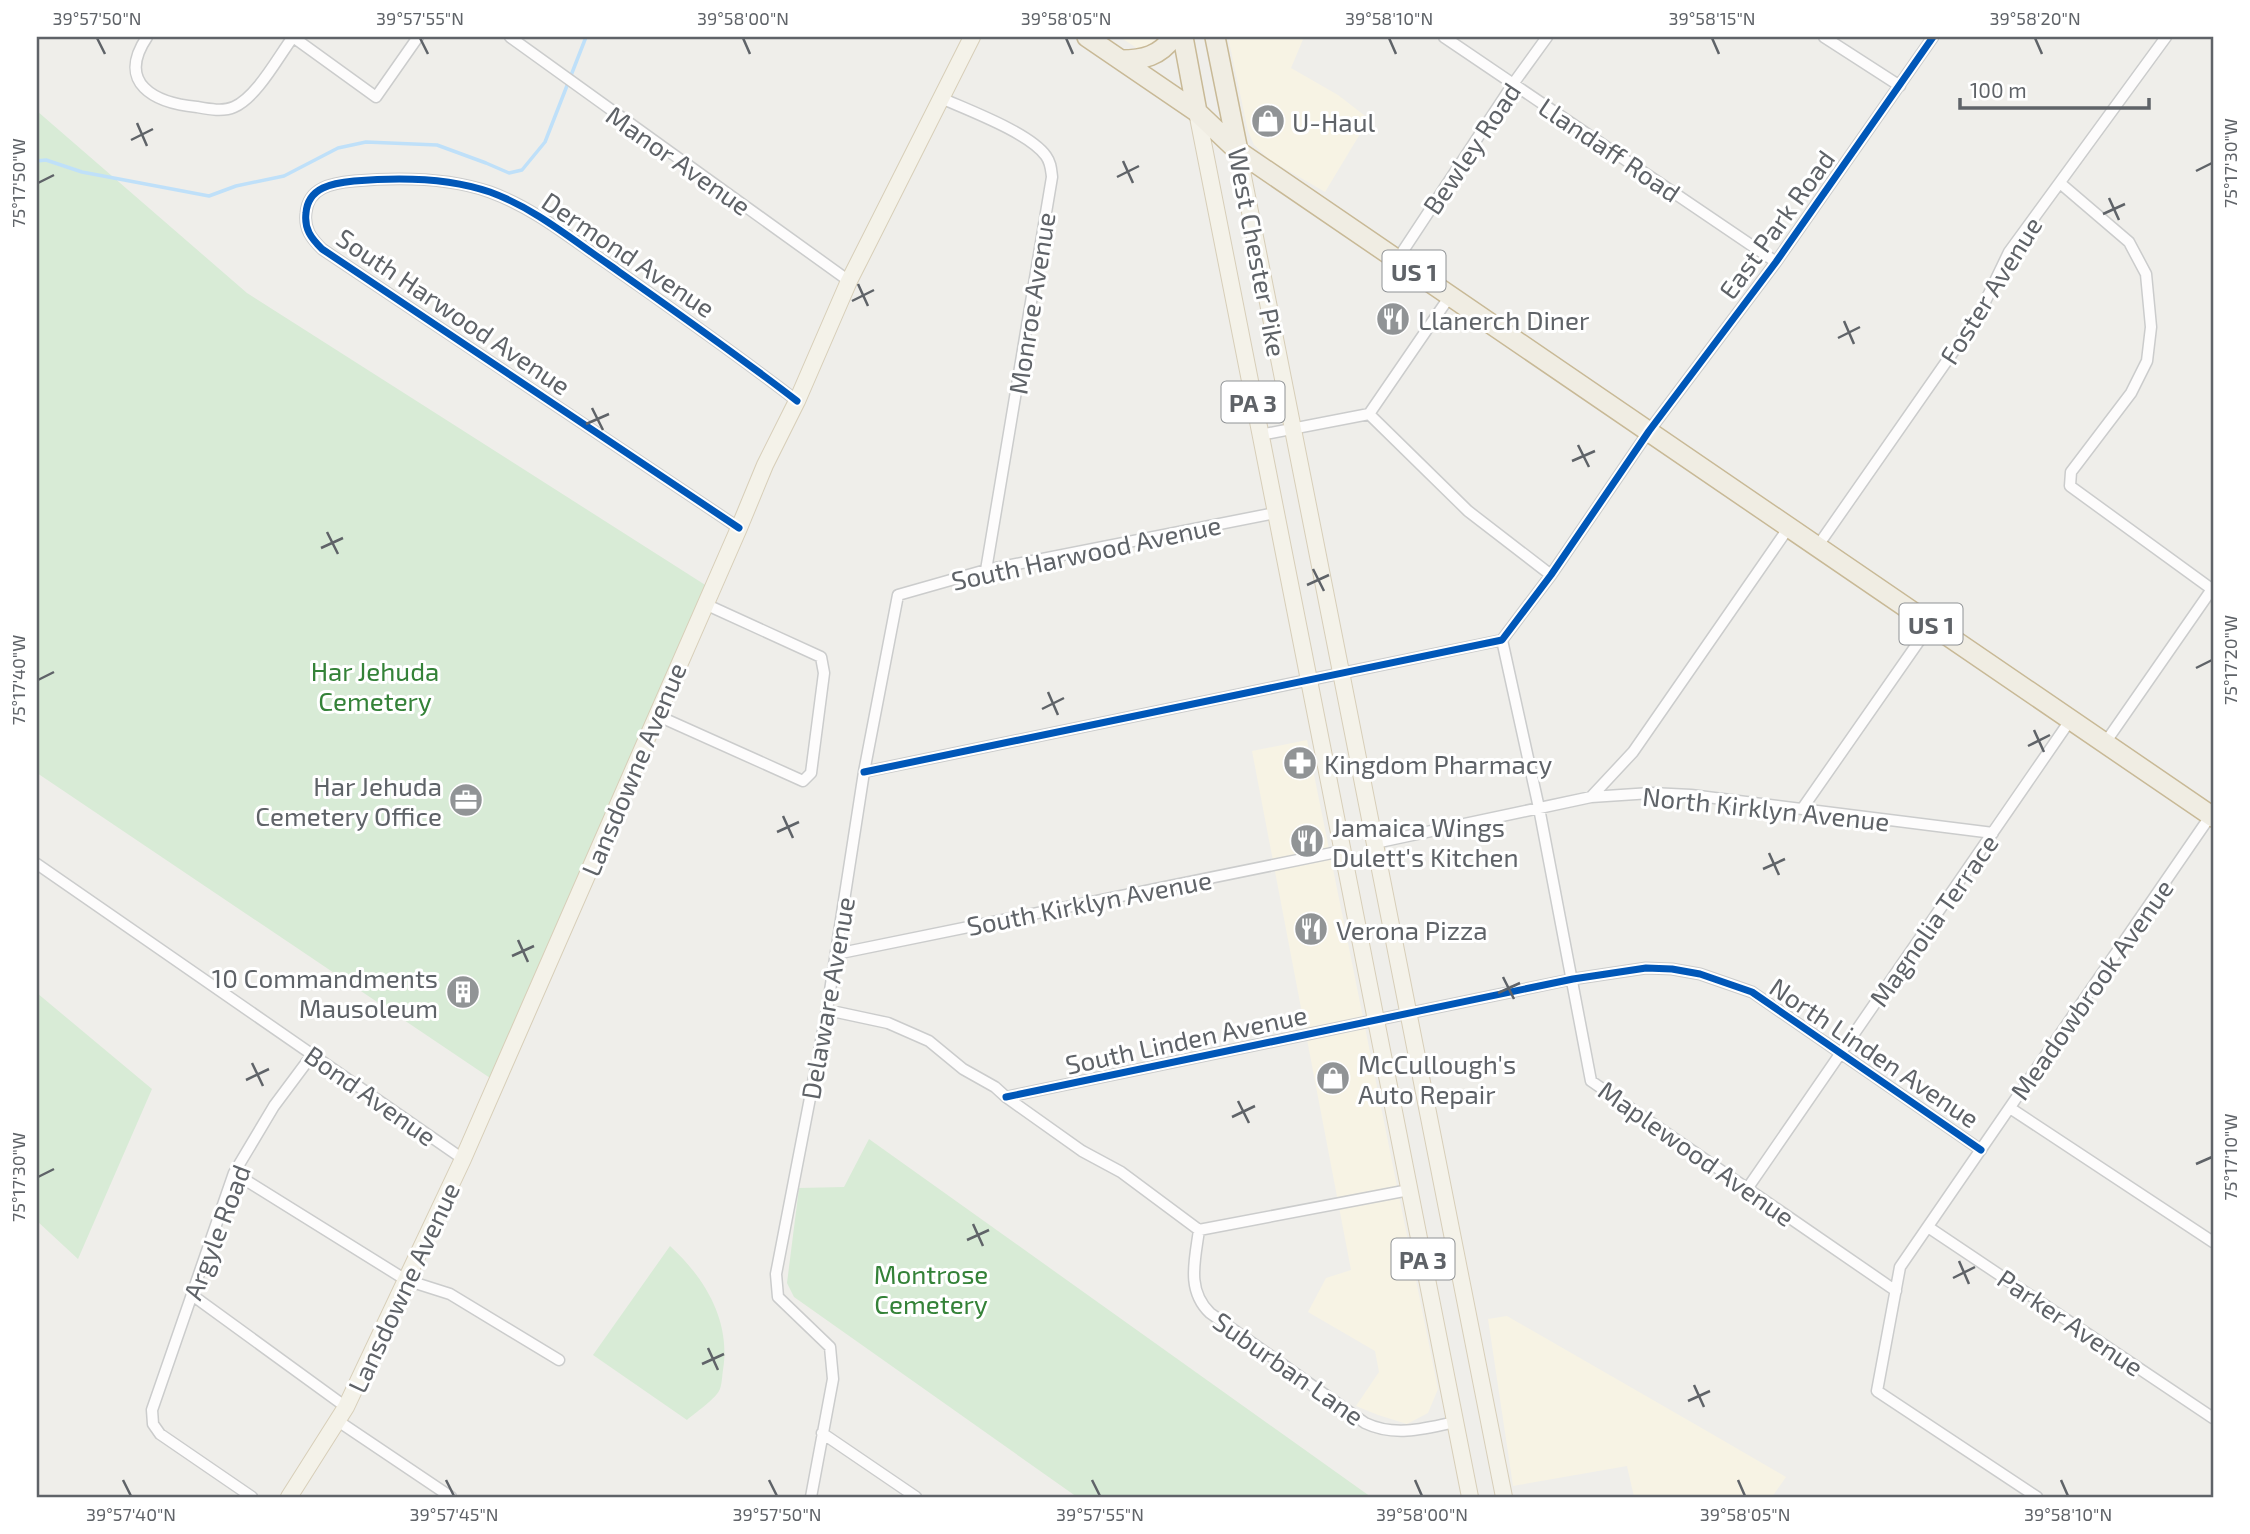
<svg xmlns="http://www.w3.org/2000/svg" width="2250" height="1534" font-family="'Exo 2',sans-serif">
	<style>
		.commercial { fill: #f7f3e4 }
		.green { fill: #d8ebd6 }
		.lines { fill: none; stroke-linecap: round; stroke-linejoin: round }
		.stream { stroke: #bfe0f9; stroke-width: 3.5 }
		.street-casing { stroke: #cbcccc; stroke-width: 13 }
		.primary-casing { stroke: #d7ceb8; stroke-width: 18 }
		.highway-casing { stroke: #c8b996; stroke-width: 22 }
		.street { stroke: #fdfcfc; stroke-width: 10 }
		.primary { stroke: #f4f2e9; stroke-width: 16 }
		.highway { stroke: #f0ede3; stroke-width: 19 }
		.cycleway-casing { stroke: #fff; stroke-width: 11 }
		.cycleway { stroke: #0057b8; stroke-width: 7 }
		.ticks { fill: none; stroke: #5f6368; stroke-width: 2.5 }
		.labels { text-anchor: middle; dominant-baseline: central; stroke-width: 6; stroke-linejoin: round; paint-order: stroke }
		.shield { fill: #fff; stroke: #8f9295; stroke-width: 2 }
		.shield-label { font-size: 24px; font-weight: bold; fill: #5f6368 }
		.poi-label { font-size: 26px; fill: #5f6368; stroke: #fff; text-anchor: start }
		.street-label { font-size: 26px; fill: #5f6368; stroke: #fff }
		.park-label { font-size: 26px; fill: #348238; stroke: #fff }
		.neatline { fill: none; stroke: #5f6368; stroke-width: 2.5 }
		.ticks-label { font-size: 18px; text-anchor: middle; fill: #5f6368 }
	</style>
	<rect width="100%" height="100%" fill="#efeeea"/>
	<path class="commercial" d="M 1120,37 L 1159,37 L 1147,46 L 1138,49 Z
		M 1228,37 L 1304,37 L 1291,68 L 1338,95 L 1369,119 L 1325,192 L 1270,160 L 1254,145 L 1248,131 Z
		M 1307,740 L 1438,1389 L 1428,1413 L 1407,1424 L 1378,1415 L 1356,1406 L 1379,1372 L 1375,1351 L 1308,1312 L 1326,1278 L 1351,1270 L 1252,751 Z
		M 1507,1316 L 1712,1434 L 1786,1477 L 1772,1497 L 1634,1497 L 1627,1466 L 1513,1486 L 1488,1319 Z"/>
	<path class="green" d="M 37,111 L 247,293 L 710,588 L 496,1082 L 37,773 Z
		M 37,993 L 152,1089 L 78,1259 L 37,1221 Z
		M 869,1139 L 1371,1497 L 1077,1497 L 794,1297 L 787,1283 L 799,1188 L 844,1187 Z
		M 670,1246 C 705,1278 731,1321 723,1370 C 722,1376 722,1386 719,1391 C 714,1400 695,1413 687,1420 L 593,1355 Z"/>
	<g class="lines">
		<path class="stream" d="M 37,161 L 46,160 L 82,172 L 209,196 L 236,186 L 284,176 L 338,148 L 366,142 L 437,145 L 486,163 L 509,173 L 522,170 L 545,142 L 586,37"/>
		<g class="street-casing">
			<path id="street" d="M 147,37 C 116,83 154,103 197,107 C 208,109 223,112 234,107 C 257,97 278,57 293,37
				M 293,37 L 376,97 L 418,37
				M 510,37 L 849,281
				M 1444,37 L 1776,262
				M 1824,37 L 1900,86
				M 941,98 C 968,110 1030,133 1046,156 C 1051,163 1051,169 1052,177 L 986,570
				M 2060,183 L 2129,242 L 2146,274 L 2151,327 L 2147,361 L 2131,393 L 2071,472 L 2070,486 L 2213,590
				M 1397,260 L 1513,84 L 1547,37
				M 1369,414 L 1468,511 L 1551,575
				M 1369,414 L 1450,296
				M 1260,435 L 1369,414
				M 739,528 L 322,249 C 311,238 304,229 306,213 C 308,187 333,183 354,181 C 399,177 447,177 490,192 C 534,208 570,238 608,264 C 672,309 735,353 797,401
				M 1817,547 L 1967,332 L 1984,304 L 2009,252 L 2166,37
				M 1502,640 L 1539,808 L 1591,1081 L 1896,1291
				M 656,715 L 803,781 L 811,773 L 824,673 L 821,657 L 705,604
				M 2105,743 L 2212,589
				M 864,772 L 1502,640 L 1551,575 L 1649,431 L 1776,262 L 1933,37
				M 1591,797 L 1633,752 L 1789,527
				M 1802,809 L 1931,624
				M 1375,843 L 1591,797 L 1651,793 L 1691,795 L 1993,833
				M 37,864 L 463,1159
				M 836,954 L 1342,851
				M 827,1010 L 888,1023 L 929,1041 L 963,1069 L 995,1087 L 1006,1097 L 1082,1151 L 1121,1172 L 1199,1230 L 1409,1190
				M 1006,1097 L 1573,979 L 1646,968 L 1672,969 L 1700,974 L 1752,992 L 1981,1150
				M 2010,1108 L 2213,1242
				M 234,1173 L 406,1280 L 450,1294 L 559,1360
				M 1747,1189 L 2071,719
				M 1928,1227 L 2213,1418
				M 1199,1230 C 1195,1260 1186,1290 1210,1313 L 1365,1423 C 1394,1437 1424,1429 1455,1422
				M 192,1295 L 346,1407
				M 338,1421 L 451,1497
				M 822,1433 L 916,1497
				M 252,1497 L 160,1434 L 153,1424 L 152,1410 L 234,1173 L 274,1106 L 312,1055
				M 811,1497 L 833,1379 L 830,1347 L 778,1297 L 776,1274 L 827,1010 L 864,772 L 898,595 L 986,570 L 1275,513
				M 2037,1497 L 1877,1391 L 1900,1267 L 2211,815"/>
		</g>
		<g class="primary-casing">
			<path id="primary" d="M 1197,112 L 1470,1497
				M 1238,151 L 1504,1497
				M 289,1497 L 346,1407 L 463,1159 L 739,528 L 765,465 L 797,401 L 849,281 L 972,37"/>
		</g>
		<g class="highway-casing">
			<path id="highway" d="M 1087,37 L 1197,112 L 1238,151 L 2213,817
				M 1183,37 L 1197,112
				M 1215,37 L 1238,151
				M 1121,60 C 1143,60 1160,56 1173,37"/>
		</g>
		<use href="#street" class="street"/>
		<use href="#primary" class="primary"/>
		<use href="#highway" class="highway"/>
		<g class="cycleway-casing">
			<path id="cycleway" d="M 739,528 L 322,249 C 311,238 304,229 306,213 C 308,187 333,183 354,181 C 399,177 447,177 490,192 C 534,208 570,238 608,264 C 672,309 735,353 797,401
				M 864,772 L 1502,640 L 1551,575 L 1649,431 L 1776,262 L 1933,37
				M 1006,1097 L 1573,979 L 1646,968 L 1672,969 L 1700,974 L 1752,992 L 1981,1150"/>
		</g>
		<use href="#cycleway" class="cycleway"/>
	</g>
	<path class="ticks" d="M 97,38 L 105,54M 420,38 L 428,54M 743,38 L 750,54M 1066,38 L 1073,54M 1389,38 L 1396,54M 1712,38 L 1719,54M 2035,38 L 2042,54M 137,123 L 147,146M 131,140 L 153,129M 1123,161 L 1133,183M 2196,171 L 2212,163M 1117,177 L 1139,166M 38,183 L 54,175M 2109,198 L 2119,220M 2103,214 L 2125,204M 858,284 L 868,306M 852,301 L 874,290M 1844,321 L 1854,344M 1838,338 L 1860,327M 592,408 L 603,430M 586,424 L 609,414M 1578,445 L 1589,467M 1572,461 L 1595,451M 327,532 L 338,554M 321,548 L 343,538M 1313,569 L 1324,591M 1307,585 L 1329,575M 2196,668 L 2212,660M 38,680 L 54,672M 1048,692 L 1058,715M 1042,709 L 1064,698M 2034,730 L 2044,752M 2028,746 L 2050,735M 783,816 L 793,838M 777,832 L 799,822M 1769,853 L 1779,875M 1763,869 L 1785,859M 518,940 L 528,962M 512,956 L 534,946M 1503,977 L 1514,999M 1498,993 L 1520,983M 252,1063 L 263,1086M 246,1080 L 269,1069M 1238,1101 L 1249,1123M 1232,1117 L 1255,1106M 2196,1164 L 2212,1157M 38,1177 L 54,1169M 973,1224 L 983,1246M 967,1240 L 989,1230M 1959,1261 L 1969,1284M 1953,1278 L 1975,1267M 708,1348 L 718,1370M 702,1364 L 724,1354M 1694,1385 L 1704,1407M 1688,1401 L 1710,1391M 123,1480 L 131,1496M 446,1480 L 454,1496M 769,1480 L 777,1496M 1092,1480 L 1100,1496M 1415,1480 L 1422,1496M 1738,1480 L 1745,1496M 2061,1480 L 2068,1496"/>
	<defs>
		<g id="shop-disc" transform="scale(1.75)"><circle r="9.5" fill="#919496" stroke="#fff"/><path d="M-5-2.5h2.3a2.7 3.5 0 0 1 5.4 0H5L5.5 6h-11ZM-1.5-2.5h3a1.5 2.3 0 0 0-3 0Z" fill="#fff"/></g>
		<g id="restaurant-disc" transform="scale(1.75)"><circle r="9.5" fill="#919496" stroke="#fff"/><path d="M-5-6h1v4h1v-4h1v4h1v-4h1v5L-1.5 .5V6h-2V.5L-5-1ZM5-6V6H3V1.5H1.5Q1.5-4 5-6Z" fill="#fff"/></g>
		<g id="pharmacy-disc" transform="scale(1.75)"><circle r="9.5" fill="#919496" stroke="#fff"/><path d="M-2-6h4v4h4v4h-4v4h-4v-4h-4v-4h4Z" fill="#fff"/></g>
		<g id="office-disc" transform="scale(1.75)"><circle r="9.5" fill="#919496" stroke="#fff"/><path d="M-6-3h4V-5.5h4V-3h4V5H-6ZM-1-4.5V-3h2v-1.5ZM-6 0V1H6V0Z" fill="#fff"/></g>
		<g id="building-disc" transform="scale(1.75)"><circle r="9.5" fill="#919496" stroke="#fff"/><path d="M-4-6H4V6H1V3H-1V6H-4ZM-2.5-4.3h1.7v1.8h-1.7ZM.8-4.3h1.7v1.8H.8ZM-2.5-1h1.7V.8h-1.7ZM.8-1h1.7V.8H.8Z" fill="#fff"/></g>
	</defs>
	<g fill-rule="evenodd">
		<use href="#shop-disc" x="1268" y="121"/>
		<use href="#restaurant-disc" x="1393" y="319"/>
		<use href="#pharmacy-disc" x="1300" y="763"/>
		<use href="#office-disc" x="466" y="800"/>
		<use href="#restaurant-disc" x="1307" y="841"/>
		<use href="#restaurant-disc" x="1311" y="929"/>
		<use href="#building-disc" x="463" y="992"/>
		<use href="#shop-disc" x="1333" y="1078"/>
	</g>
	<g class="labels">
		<g class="shield">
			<rect x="1382.5" y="250.5" width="63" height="41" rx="5"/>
			<rect x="1221.5" y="381.5" width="63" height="41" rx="5"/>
			<rect x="1899.5" y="603.5" width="63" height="41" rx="5"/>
			<rect x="1391.5" y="1238.5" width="63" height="41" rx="5"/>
		</g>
		<g class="shield-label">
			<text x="1414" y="271">US 1</text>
			<text x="1253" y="402">PA 3</text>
			<text x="1931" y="624">US 1</text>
			<text x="1423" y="1259">PA 3</text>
		</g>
		<g class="poi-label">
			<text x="1292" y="121">U-Haul</text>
			<text x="1418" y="319">Llanerch Diner</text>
			<text x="1324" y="763">Kingdom Pharmacy</text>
			<text x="442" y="785" text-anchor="end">Har Jehuda<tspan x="442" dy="30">Cemetery Office</tspan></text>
			<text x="1332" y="826">Jamaica Wings<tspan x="1332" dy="30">Dulett's Kitchen</tspan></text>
			<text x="1336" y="929">Verona Pizza</text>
			<text x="438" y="977" text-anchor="end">10 Commandments<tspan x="438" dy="30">Mausoleum</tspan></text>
			<text x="1358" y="1063">McCullough's<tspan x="1358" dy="30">Auto Repair</tspan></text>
		</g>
		<g class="street-label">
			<text transform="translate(1471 148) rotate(-56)">Bewley Road</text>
			<text transform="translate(1610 149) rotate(34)">Llandaff Road</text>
			<text transform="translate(679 160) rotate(35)">Manor Avenue</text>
			<text transform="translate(1776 224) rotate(-54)">East Park Road</text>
			<text transform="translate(1258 252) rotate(79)">West Chester Pike</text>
			<text transform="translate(629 254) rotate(34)">Dermond Avenue</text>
			<text transform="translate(1990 290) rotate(-58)">Foster Avenue</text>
			<text transform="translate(1031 303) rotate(-81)">Monroe Avenue</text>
			<text transform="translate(454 311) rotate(34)">South Harwood Avenue</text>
			<text transform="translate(1086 552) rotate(-12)">South Harwood Avenue</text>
			<text transform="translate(633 769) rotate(-67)">Lansdowne Avenue</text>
			<text transform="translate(1766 808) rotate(6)">North Kirklyn Avenue</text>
			<text transform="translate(1089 902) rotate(-11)">South Kirklyn Avenue</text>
			<text transform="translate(1933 920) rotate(-55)">Magnolia Terrace</text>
			<text transform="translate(2091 989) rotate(-55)">Meadowbrook Avenue</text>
			<text transform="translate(827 998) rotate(-80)">Delaware Avenue</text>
			<text transform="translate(1186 1039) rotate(-12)">South Linden Avenue</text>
			<text transform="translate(1875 1052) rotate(34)">North Linden Avenue</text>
			<text transform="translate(371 1095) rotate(35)">Bond Avenue</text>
			<text transform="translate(1697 1153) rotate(35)">Maplewood Avenue</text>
			<text transform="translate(216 1232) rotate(-69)">Argyle Road</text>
			<text transform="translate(403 1287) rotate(-65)">Lansdowne Avenue</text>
			<text transform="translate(2071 1322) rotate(34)">Parker Avenue</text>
			<text transform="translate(1289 1368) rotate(35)">Suburban Lane</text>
		</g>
		<g class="park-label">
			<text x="375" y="670">Har Jehuda<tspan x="375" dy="30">Cemetery</tspan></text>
			<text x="931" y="1273">Montrose<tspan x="931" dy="30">Cemetery</tspan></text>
		</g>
	</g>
	<rect width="2250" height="1534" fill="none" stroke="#ffffff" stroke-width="77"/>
	<path d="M1960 98v10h189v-10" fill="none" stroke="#5f6368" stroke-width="3.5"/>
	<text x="1970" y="98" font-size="21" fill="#5f6368" stroke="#ffffff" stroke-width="5" paint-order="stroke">100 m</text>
	<rect x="38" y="38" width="2174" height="1458" class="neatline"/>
	<g class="ticks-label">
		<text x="97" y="25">39°57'50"N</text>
		<text x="420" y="25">39°57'55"N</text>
		<text x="743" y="25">39°58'00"N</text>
		<text x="1066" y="25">39°58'05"N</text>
		<text x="1389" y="25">39°58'10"N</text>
		<text x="1712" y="25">39°58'15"N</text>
		<text x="2035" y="25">39°58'20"N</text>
		<text transform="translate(2231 163) rotate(-90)" y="6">75°17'30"W</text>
		<text transform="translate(19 183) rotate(-90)" y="6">75°17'50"W</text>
		<text transform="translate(2231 660) rotate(-90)" y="6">75°17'20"W</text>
		<text transform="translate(19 680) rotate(-90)" y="6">75°17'40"W</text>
		<text transform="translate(2231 1157) rotate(-90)" y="6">75°17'10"W</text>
		<text transform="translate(19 1177) rotate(-90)" y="6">75°17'30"W</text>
		<text x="131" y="1521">39°57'40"N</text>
		<text x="454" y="1521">39°57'45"N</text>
		<text x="777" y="1521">39°57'50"N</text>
		<text x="1100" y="1521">39°57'55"N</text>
		<text x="1422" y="1521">39°58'00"N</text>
		<text x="1745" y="1521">39°58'05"N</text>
		<text x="2068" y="1521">39°58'10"N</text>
	</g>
</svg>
